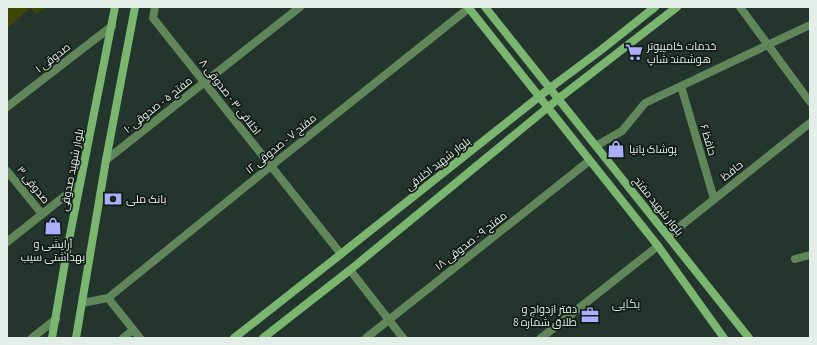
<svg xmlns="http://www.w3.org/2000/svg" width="817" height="345" font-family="'Source Sans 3',Cairo,sans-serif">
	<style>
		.green { fill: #3d4507 }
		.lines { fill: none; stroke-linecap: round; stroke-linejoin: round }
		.path { stroke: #74837c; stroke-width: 1.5; stroke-dasharray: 1 3; stroke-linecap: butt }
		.minor { stroke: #61865a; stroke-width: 8 }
		.tertiary { stroke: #61865a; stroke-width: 8 }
		.secondary { stroke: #7ab66f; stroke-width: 8 }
		.labels { text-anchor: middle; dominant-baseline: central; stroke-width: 3.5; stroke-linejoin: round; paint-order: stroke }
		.poi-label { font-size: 11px; fill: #e3eee9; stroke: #131b17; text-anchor: start }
		.street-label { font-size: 11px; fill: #e3eee9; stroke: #131b17 }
		.neighbourhood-label { font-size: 12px; fill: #c8dfd3; stroke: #131b17 }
	</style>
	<rect width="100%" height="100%" fill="#23352d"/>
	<path class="green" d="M 7,7 L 48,7 L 36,14 L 30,8 L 7,29 Z"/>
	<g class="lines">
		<path class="path" d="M 45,224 L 59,241"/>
		<path class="minor" d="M 155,7 L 153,18 L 341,254
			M 681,86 L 714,199
			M 7,107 L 112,26
			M 596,146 L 622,131 L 645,103 L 810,25
			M 106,160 L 300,7
			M 7,171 L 42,214
			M 7,242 L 80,184
			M 795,259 L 810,255
			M 350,270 L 403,338
			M 108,298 L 140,338
			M 82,303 L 108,298 L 271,166 L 469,8
			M 32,338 L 56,319
			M 123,338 L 133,330
			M 366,338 L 589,161"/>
		<path class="tertiary" d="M 740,7 L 810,102
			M 668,236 L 810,123
			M 541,338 L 658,246"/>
		<path class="secondary" d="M 468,7 L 658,246 L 724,338
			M 485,7 L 749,338
			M 52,338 L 67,250 L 115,7
			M 76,338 L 106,160 L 135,7
			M 234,338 L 341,254 L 550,88 L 601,50 L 655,7
			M 263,338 L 350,270 L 558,99 L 677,7"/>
	</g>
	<defs>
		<g id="supermarket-bare" transform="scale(1.38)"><path d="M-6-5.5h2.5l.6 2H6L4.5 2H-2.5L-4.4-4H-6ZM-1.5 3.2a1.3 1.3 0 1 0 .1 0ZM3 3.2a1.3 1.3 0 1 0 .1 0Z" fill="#abaffb" stroke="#131b17" stroke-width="2.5" paint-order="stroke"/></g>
		<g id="shop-bare" transform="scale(1.38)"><path d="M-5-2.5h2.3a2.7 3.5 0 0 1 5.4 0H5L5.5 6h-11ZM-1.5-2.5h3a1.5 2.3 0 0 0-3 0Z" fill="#abaffb" stroke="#131b17" stroke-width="2.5" paint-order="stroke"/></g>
		<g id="bank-bare" transform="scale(1.38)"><path d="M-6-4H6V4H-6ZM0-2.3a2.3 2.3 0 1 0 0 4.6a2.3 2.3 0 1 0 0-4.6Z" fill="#abaffb" stroke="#131b17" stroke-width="2.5" paint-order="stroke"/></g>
		<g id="office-bare" transform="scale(1.38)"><path d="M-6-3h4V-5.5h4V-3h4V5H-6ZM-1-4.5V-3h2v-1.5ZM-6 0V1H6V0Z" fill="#abaffb" stroke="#131b17" stroke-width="2.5" paint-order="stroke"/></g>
	</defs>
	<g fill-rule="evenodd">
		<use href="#supermarket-bare" x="634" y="52"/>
		<use href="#shop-bare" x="616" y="149"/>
		<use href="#bank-bare" x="113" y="199"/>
		<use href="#shop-bare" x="53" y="226"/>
		<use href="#office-bare" x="590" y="315"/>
	</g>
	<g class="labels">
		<g class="poi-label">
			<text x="647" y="46">خدمات کامپیوتر<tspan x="647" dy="13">هوشمند شاپ</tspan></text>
			<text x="629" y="149">پوشاک پانیا</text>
			<text x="126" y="199">بانک ملی</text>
			<text x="53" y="244" text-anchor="middle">آرایشی و<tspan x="53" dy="13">بهداشتی سیب</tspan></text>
			<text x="577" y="309" text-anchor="end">دفتر ازدواج و<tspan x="577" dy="13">طلاق شماره 8</tspan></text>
		</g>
		<g class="street-label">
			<text transform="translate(53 58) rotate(-38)">صدوقی ۱</text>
			<text transform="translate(230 97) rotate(52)">اخلاقی ۳ - صدوقی ۸</text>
			<text transform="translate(158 105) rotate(-38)">مفتح ۵ - صدوقی ۱۰</text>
			<text transform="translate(708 140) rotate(74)">حافظ ۶</text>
			<text transform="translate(281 144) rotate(-39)">مفتح ۷ - صدوقی ۱۲</text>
			<text transform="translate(438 164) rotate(-38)">بلوار شهید اخلاقی</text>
			<text transform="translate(72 170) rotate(-79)">بلوار شهید صدوقی</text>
			<text transform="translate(732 171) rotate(-39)">حافظ</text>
			<text transform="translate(33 185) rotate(51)">صدوقی ۳</text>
			<text transform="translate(658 206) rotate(51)">بلوار شهید مفتح</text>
			<text transform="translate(471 241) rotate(-38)">مفتح ۹ - صدوقی ۱۸</text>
		</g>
		<g class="neighbourhood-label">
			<text x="626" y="304">بکایی</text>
		</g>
	</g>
	<rect width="817" height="345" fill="none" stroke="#e3eee9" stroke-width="16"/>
</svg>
